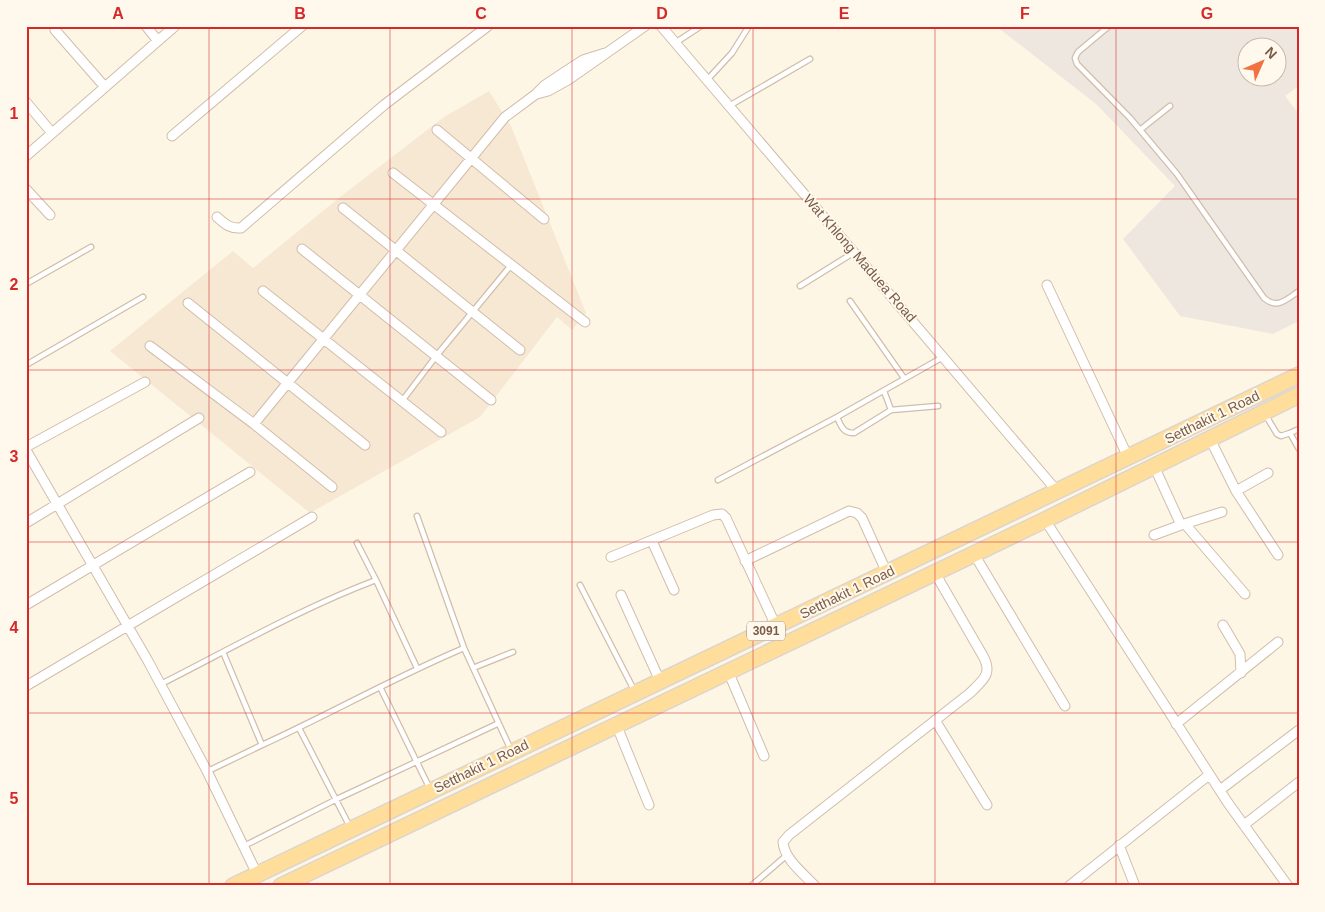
<svg xmlns="http://www.w3.org/2000/svg" width="1325" height="912" font-family="Helvetica,sans-serif">
	<style>
		.residential { fill: #f6e8d3 }
		.industrial { fill: #eee7e0; fill-rule: evenodd }
		.lines { fill: none; stroke-linecap: round; stroke-linejoin: round }
		.lane-casing { stroke: #d1bdaa; stroke-width: 7 }
		.street-casing { stroke: #d1bdaa; stroke-width: 11 }
		.primary-casing { stroke: #dcd5cf; stroke-width: 18 }
		.lane { stroke: #fff; stroke-width: 4.5 }
		.street { stroke: #fff; stroke-width: 9 }
		.primary { stroke: #ffde9b; stroke-width: 15 }
		.grid { fill: none; stroke: #d62828; stroke-width: 1; stroke-opacity: 0.55 }
		.labels { text-anchor: middle; dominant-baseline: central; stroke-width: 4; stroke-linejoin: round; paint-order: stroke }
		.shield { fill: #fff9ed; stroke: #a28b7a; stroke-width: 1 }
		.shield-label { font-size: 12px; font-weight: bold; fill: #7a5c48 }
		.street-label { font-size: 14px; fill: #7a5c48; stroke: #fff9ed }
		.neatline { fill: none; stroke: #d62828; stroke-width: 2 }
		.grid-label { font-size: 16px; text-anchor: middle; font-weight: bold; fill: #d62828 }
	</style>
	<rect width="100%" height="100%" fill="#fef6e5"/>
	<path class="residential" d="M 489,91 L 511,126 L 586,313 L 572,330 L 557,317 L 480,417 L 310,513 L 110,351 L 233,251 L 253,268 L 340,197 L 444,117 Z"/>
	<path class="industrial" d="M 996,26 L 1299,26 L 1299,86 L 1285,96 L 1299,114 L 1299,321 L 1273,334 L 1180,316 L 1123,239 L 1175,186 L 1096,104 ZM 1248,48 L 1278,48 L 1278,78 L 1248,78 Z"/>
	<g class="lines">
		<g class="lane-casing">
			<path id="lane" d="M 1109,26 L 1078,52 L 1075,58 L 1077,64 L 1130,118 L 1177,174 L 1264,298 C 1277,310 1287,299 1299,291
				M 675,43 L 701,26
				M 707,80 L 732,53 L 749,26
				M 729,106 L 810,59
				M 1140,130 L 1170,106
				M 26,284 L 91,247
				M 800,286 L 853,253
				M 850,301 L 904,378
				M 26,365 L 143,297
				M 402,401 L 437,355 L 512,264
				M 891,410 L 938,406
				M 1265,414 L 1277,434 L 1281,436 L 1290,433 L 1299,449
				M 837,417 C 841,426 843,433 854,433 L 891,410 L 884,391
				M 1290,433 L 1299,429
				M 718,480 L 837,417 L 943,357
				M 417,516 L 464,648
				M 357,543 L 376,580
				M 580,585 L 634,690
				M 473,668 L 513,652
				M 161,684 C 232,648 302,608 376,580 L 417,668
				M 380,687 L 430,789
				M 299,728 L 350,827
				M 262,745 C 330,714 395,677 464,648 L 511,750
				M 208,771 L 262,745 L 223,652
				M 244,846 L 337,799 L 497,724
				M 751,886 L 787,855"/>
		</g>
		<g class="street-casing">
			<path id="street" d="M 146,26 L 158,41
				M 661,26 L 1057,491
				M 55,30 L 105,87
				M 537,94 L 548,91 L 568,80 L 645,26
				M 26,102 L 52,133
				M 437,130 L 544,219
				M 172,136 L 302,26
				M 26,156 L 175,26
				M 393,173 L 585,322
				M 26,189 L 50,215
				M 343,208 L 520,350
				M 217,217 C 225,224 230,229 241,228 L 384,105 L 488,26
				M 302,249 L 491,400
				M 1047,285 L 1128,457
				M 263,291 L 441,432
				M 188,303 L 365,445
				M 150,346 L 254,424 L 332,487
				M 254,424 L 505,117 L 536,94 L 545,85 L 566,71 L 583,60 L 605,53
				M 1210,439 L 1236,491 L 1278,555
				M 26,447 L 145,382
				M 26,450 L 148,661 L 207,771 L 257,874
				M 1154,466 L 1181,525 L 1222,512
				M 1236,491 L 1268,473
				M 1045,520 L 1228,803 L 1288,886
				M 26,523 L 199,418
				M 1185,524 L 1245,594
				M 1154,535 L 1181,525
				M 652,541 L 674,590
				M 974,554 L 1065,706
				M 611,557 L 713,515 L 722,514 L 726,518 L 776,626
				M 745,561 L 849,511 L 857,513 L 862,518 L 887,573
				M 621,595 L 660,681
				M 26,605 L 250,472
				M 1223,625 L 1240,654 L 1241,673
				M 728,671 L 764,756
				M 26,686 L 312,517
				M 935,720 L 987,805
				M 616,724 L 649,805
				M 1176,724 L 1278,642
				M 1220,790 L 1299,730
				M 1244,825 L 1299,782
				M 1119,845 L 1135,886
				M 815,886 C 804,874 784,859 783,842 L 789,835 L 970,693 C 983,680 993,674 983,656 L 935,573
				M 1069,886 L 1209,775"/>
		</g>
		<g class="primary-casing">
			<path id="primary" d="M 233,886 L 1299,375
				M 281,886 L 1045,520 L 1299,395"/>
		</g>
		<use href="#lane" class="lane"/>
		<use href="#street" class="street"/>
		<use href="#primary" class="primary"/>
	</g>
	<path class="grid" d="M 209,26 L 209,886M 390,26 L 390,886M 572,26 L 572,886M 753,26 L 753,886M 935,26 L 935,886M 1116,26 L 1116,886M 26,199 L 1299,199M 26,370 L 1299,370M 26,542 L 1299,542M 26,713 L 1299,713"/>
	<g class="labels">
		<rect class="shield" x="747" y="621.5" width="38" height="19" rx="4"/>
		<g class="shield-label">
			<text x="766" y="631">3091</text>
		</g>
		<g class="street-label">
			<text transform="translate(860 258) rotate(49)">Wat Khlong Maduea Road</text>
			<text transform="translate(1212 417) rotate(-26)">Setthakit 1 Road</text>
			<text transform="translate(847 592) rotate(-26)">Setthakit 1 Road</text>
			<text transform="translate(481 766) rotate(-26)">Setthakit 1 Road</text>
		</g>
	</g>
	<rect width="1325" height="912" fill="none" stroke="#fff9ed" stroke-width="55"/>
	<g transform="translate(1262 62) rotate(45)"><circle r="24" fill="#fff9ed" stroke="#cabaab"/>
	<path d="M0-4L9 19L0 12L-9 19Z" fill="#f27041"/>
	<text y="-8" font-size="14" font-weight="bold" text-anchor="middle" fill="#7a5c48">N</text>
	</g>
	<rect x="28" y="28" width="1270" height="856" class="neatline"/>
	<g class="grid-label">
		<text x="118" y="19">A</text>
		<text x="300" y="19">B</text>
		<text x="481" y="19">C</text>
		<text x="662" y="19">D</text>
		<text x="844" y="19">E</text>
		<text x="1025" y="19">F</text>
		<text x="1207" y="19">G</text>
		<text x="14" y="119">1</text>
		<text x="14" y="290">2</text>
		<text x="14" y="462">3</text>
		<text x="14" y="633">4</text>
		<text x="14" y="804">5</text>
	</g>
</svg>
